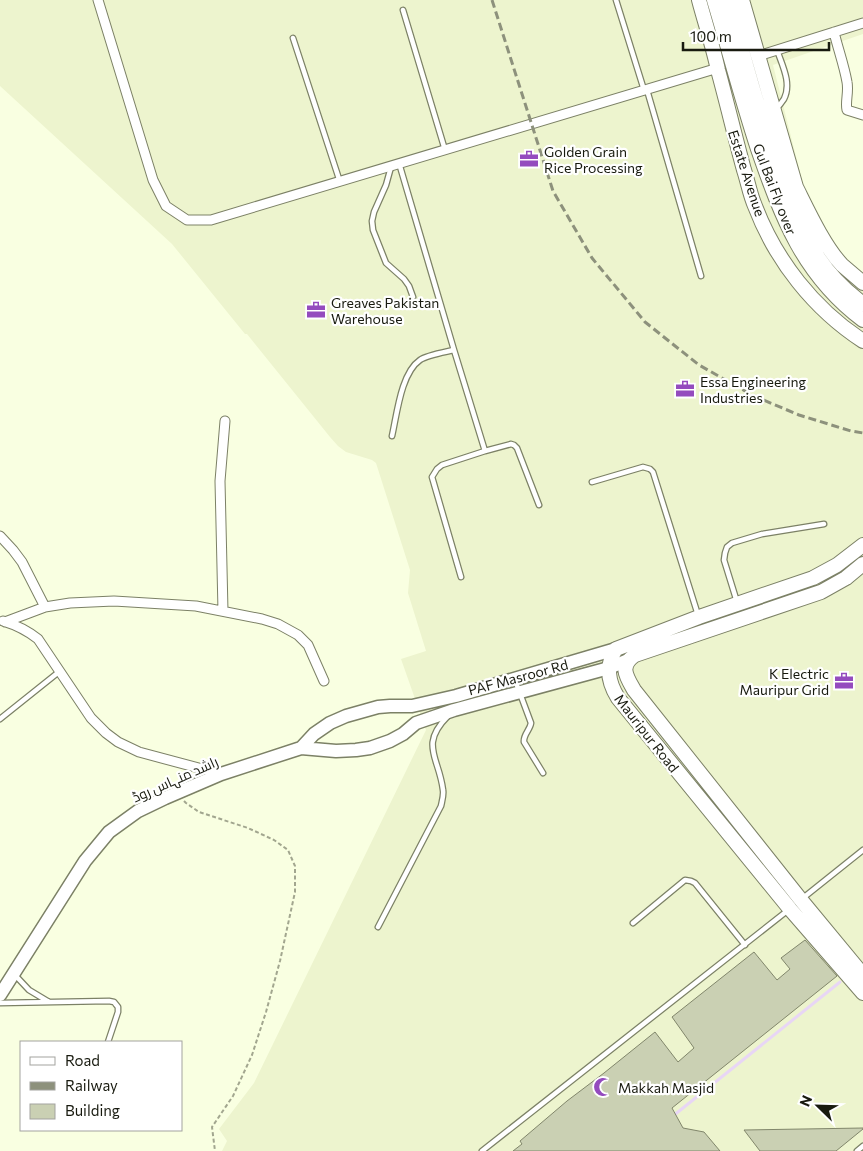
<svg xmlns="http://www.w3.org/2000/svg" width="863" height="1151" font-family="Commissioner,Cairo,sans-serif">
	<style>
		.built { fill: #edf4ce }
		.lines { fill: none; stroke-linecap: round; stroke-linejoin: round }
		.stream { stroke: #e8d6f5; stroke-width: 3 }
		.building { fill: #cad0b3; stroke: #81866b }
		.service-casing { stroke: #7c8166; stroke-width: 7 }
		.minor-casing { stroke: #7c8166; stroke-width: 11 }
		.secondary-casing { stroke: #7c8166; stroke-width: 15 }
		.primary-casing { stroke: #7c8166; stroke-width: 16 }
		.trunk-casing { stroke: #7c8166; stroke-width: 16 }
		.path { stroke: #a2a68f; stroke-width: 2; stroke-dasharray: 4 2.5; stroke-linecap: butt }
		.service { stroke: #fff; stroke-width: 4.5 }
		.minor { stroke: #fff; stroke-width: 9 }
		.secondary { stroke: #fff; stroke-width: 12 }
		.primary { stroke: #fff; stroke-width: 14 }
		.trunk { stroke: #fff; stroke-width: 14 }
		.rail { stroke: #8d917c; stroke-width: 3; stroke-dasharray: 8 4; stroke-linecap: butt }
		.labels { text-anchor: middle; dominant-baseline: central; stroke-width: 4.5; stroke-linejoin: round; paint-order: stroke }
		.poi-label { font-size: 14px; fill: #181a0f; stroke: #fff; text-anchor: start }
		.street-label { font-size: 14px; fill: #181a0f; stroke: #fff }
	</style>
	<rect width="100%" height="100%" fill="#f9ffe1"/>
	<path class="built" d="M 0,0 L 863,0 L 863,34 L 773,65 L 812,220 L 863,280 L 863,1151 L 222,1151 L 227,1141 L 219,1129 L 254,1083 L 426,730 L 401,659 L 426,651 L 408,593 L 410,570 L 376,463 L 372,460 L 346,452 L 338,446 L 330,437 L 247,334 L 245,334 L 172,244 L 0,86 Z"/>
	<g class="lines">
		<path class="stream" d="M 673,1116 L 840,982"/>
	</g>
	<path class="building" d="M 805,940 L 837,976 L 672,1108 L 683,1128 L 704,1132 L 720,1151 L 513,1151 L 522,1144 L 520,1141 L 567,1101 L 604,1073 L 655,1032 L 678,1062 L 694,1048 L 672,1017 L 754,952 L 777,980 L 790,969 L 781,958 Z
		M 863,1128 L 863,1129 L 836,1151 L 760,1151 L 744,1130 Z"/>
	<g class="lines">
		<g class="service-casing">
			<path id="service" d="M 616,0 L 644,90
				M 403,10 L 445,150
				M 293,38 L 340,182
				M 647,90 L 701,276
				M 776,109 C 779,106 782,102 784,99 C 792,83 782,65 777,50
				M 399,163 L 454,350 L 485,451
				M 391,167 L 386,185 L 374,212 L 372,221 L 373,230 L 386,263 L 404,279 L 409,286 L 413,297
				M 392,436 C 397,414 401,373 420,360 C 427,355 446,352 454,350
				M 592,482 L 643,467 L 650,469 L 653,472 L 698,615
				M 461,577 L 432,477 L 437,469 L 442,465 L 485,451 L 511,444 L 514,445 L 517,448 L 539,505
				M 737,602 L 724,560 L 725,553 L 727,547 L 732,543 L 762,534 L 824,524
				M 515,680 L 531,723 C 530,730 523,735 524,742 L 543,773
				M 0,719 L 60,671
				M 803,898 L 863,850
				M 633,923 L 685,880 L 691,881 L 695,883 L 745,945
				M 378,927 L 441,806 C 442,801 444,795 443,790 C 439,757 419,745 448,716
				M 14,974 L 29,990 L 49,1002
				M 0,1003 L 109,1001 L 114,1002 L 118,1007 L 118,1012 L 108,1042
				M 482,1151 L 787,911
				M 857,1151 L 863,1146"/>
		</g>
		<g class="minor-casing">
			<path id="minor" d="M 98,0 L 153,180 L 166,206 L 187,220 L 211,220 L 718,68
				M 834,32 C 838,49 844,65 847,82 C 849,92 845,102 847,110 L 863,115
				M 758,56 L 863,23
				M 0,536 L 13,550 L 22,562 L 45,607
				M 223,611 L 220,481 L 225,421
				M 3,621 C 16,625 28,631 38,639 L 91,718 L 106,733 L 118,742 L 139,752 L 221,774
				M 5,622 L 45,607 L 70,603 L 114,601 L 196,606 L 262,619 L 278,624 L 298,635 L 308,645 L 324,681"/>
		</g>
		<g class="secondary-casing">
			<path id="secondary" d="M 301,748 L 314,734 L 330,723 L 346,716 L 378,707 L 390,706 L 412,706 L 456,696 L 616,649
				M 0,995 L 85,861 L 109,832 L 138,811 L 165,798 L 221,774 L 301,748 L 336,751 L 356,750 L 370,748 L 390,741 L 403,734 L 416,723 L 454,710 L 609,668 L 628,660"/>
		</g>
		<g class="primary-casing">
			<path id="primary" d="M 863,545 L 837,565 L 813,578 L 699,617 L 616,649 C 605,666 608,682 618,698 L 790,909 L 863,993
				M 863,564 L 846,578 L 821,592 L 635,655 C 619,666 626,676 634,690 L 801,900 L 863,975"/>
		</g>
		<g class="trunk-casing">
			<path id="trunk" d="M 699,0 C 705,23 713,46 718,70 C 727,103 735,137 744,170 C 748,182 750,195 755,206 C 776,261 814,309 863,341
				M 714,0 C 729,50 742,100 758,149 C 782,218 803,275 863,320
				M 728,0 C 743,54 757,107 775,160 C 786,192 798,225 816,254 C 827,272 846,291 863,304
				M 742,0 L 796,187 C 808,211 824,246 842,265 C 849,271 856,277 863,283"/>
		</g>
		<path class="path" d="M 184,801 L 186,803 L 199,812 L 248,828 L 274,840 L 288,850 L 295,866 L 295,892 L 280,961 L 266,1012 L 252,1055 L 233,1096 L 212,1127 L 215,1151"/>
		<use href="#service" class="service"/>
		<use href="#minor" class="minor"/>
		<use href="#secondary" class="secondary"/>
		<use href="#primary" class="primary"/>
		<use href="#trunk" class="trunk"/>
		<path class="rail" d="M 492,0 L 553,191 L 592,258 L 645,322 L 699,365 L 754,396 L 799,415 L 851,431 L 863,433"/>
	</g>
	<defs>
		<g id="office-bare" transform="scale(1.5)"><path d="M-6-3h4V-5.5h4V-3h4V5H-6ZM-1-4.5V-3h2v-1.5ZM-6 0V1H6V0Z" fill="#944bbe" stroke="#fff" stroke-width="2.5" paint-order="stroke"/></g>
		<g id="mosque-bare" transform="scale(1.5)"><path d="M3.5-4.9A6 6 0 1 0 3.5 4.9A5 5 0 1 1 3.5-4.9Z" fill="#944bbe" stroke="#fff" stroke-width="2.5" paint-order="stroke"/></g>
	</defs>
	<g fill-rule="evenodd">
		<use href="#office-bare" x="529" y="159"/>
		<use href="#office-bare" x="316" y="310"/>
		<use href="#office-bare" x="685" y="389"/>
		<use href="#office-bare" x="844" y="681"/>
		<use href="#mosque-bare" x="603" y="1087"/>
	</g>
	<g class="labels">
		<g class="poi-label">
			<text x="544" y="151">Golden Grain<tspan x="544" dy="16">Rice Processing</tspan></text>
			<text x="331" y="302">Greaves Pakistan<tspan x="331" dy="16">Warehouse</tspan></text>
			<text x="700" y="381">Essa Engineering<tspan x="700" dy="16">Industries</tspan></text>
			<text x="829" y="673" text-anchor="end">K Electric<tspan x="829" dy="16">Mauripur Grid</tspan></text>
			<text x="618" y="1087">Makkah Masjid</text>
		</g>
		<g class="street-label">
			<text transform="translate(747 173) rotate(72)">Estate Avenue</text>
			<text transform="translate(775 189) rotate(69)">Gul Bai Fly over</text>
			<text transform="translate(518 677) rotate(-15)">PAF Masroor Rd</text>
			<text transform="translate(647 733) rotate(52)">Mauripur Road</text>
			<text transform="translate(175 779) rotate(-24)">راشد منہاس روڈ</text>
		</g>
	</g>
	<rect x="20" y="1041" width="162" height="90" fill="#ffffff" stroke="#a3a39f"/>
	<rect x="30" y="1057" width="25" height="8" fill="#ffffff" stroke="#a3a39f"/>
	<text x="65" y="1066" font-size="15" fill="#181a0f">Road</text>
	<rect x="30" y="1082" width="25" height="8" fill="#8d917c" stroke="#a3a39f"/>
	<text x="65" y="1091" font-size="15" fill="#181a0f">Railway</text>
	<rect x="30" y="1104" width="25" height="15" fill="#cad0b3" stroke="#a3a39f"/>
	<text x="65" y="1116" font-size="15" fill="#181a0f">Building</text>
	<g transform="translate(818 1106) rotate(293)" stroke="#ffffff" stroke-width="4" paint-order="stroke">
	<path d="M0-4L9 19L0 12L-9 19Z" fill="#181a0f"/>
	<text y="-8" font-size="14" font-weight="bold" text-anchor="middle" fill="#181a0f">N</text>
	</g>
	<path d="M683 42v8h146v-8" fill="none" stroke="#181a0f" stroke-width="2.5"/>
	<text x="690" y="42" font-size="15" fill="#181a0f" stroke="#ffffff" stroke-width="4" paint-order="stroke">100 m</text>
</svg>
